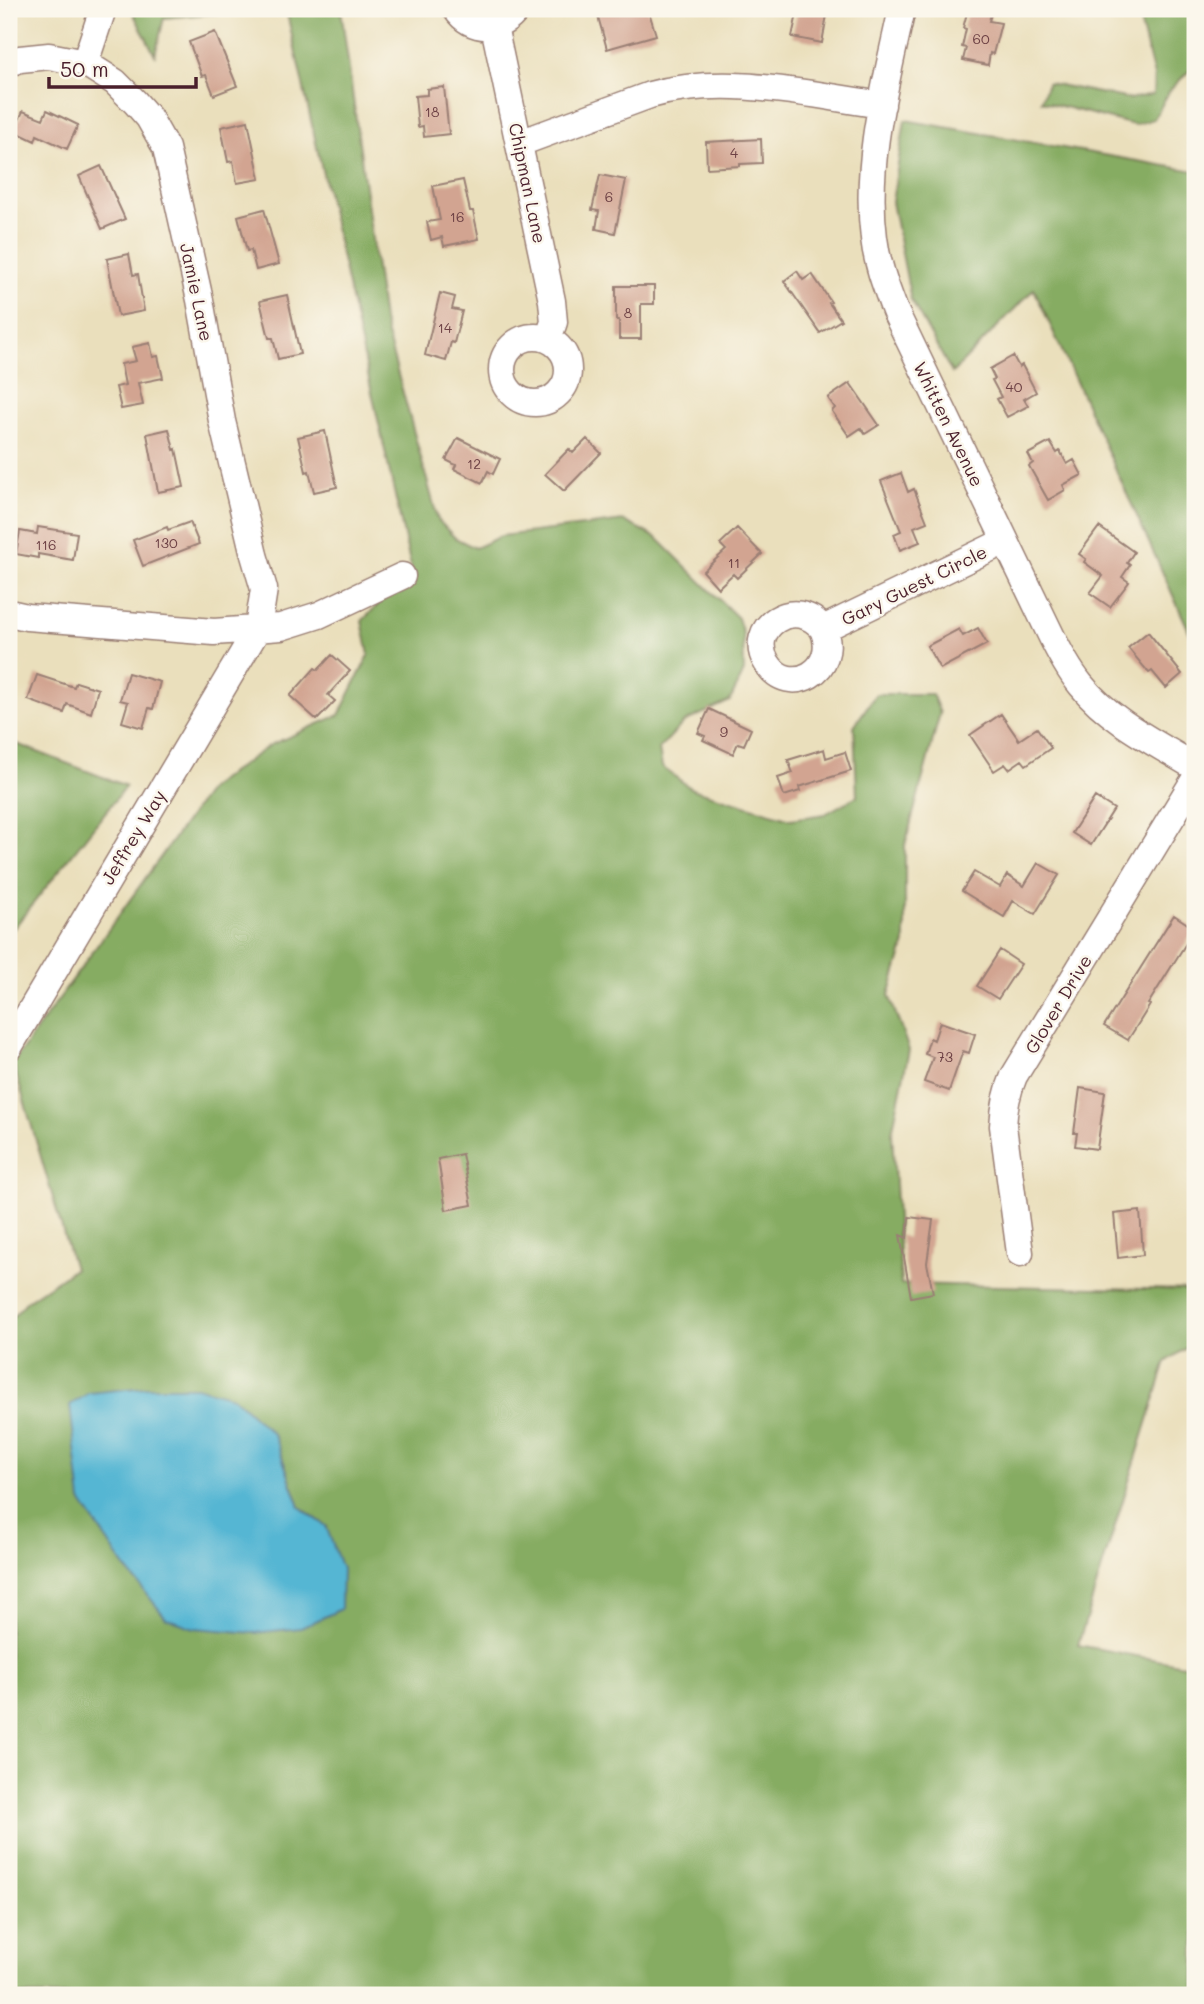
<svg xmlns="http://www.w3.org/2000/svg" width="1204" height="2004" font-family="Mali,sans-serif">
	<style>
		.forest { fill: #86ac62; stroke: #686646; stroke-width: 2; fill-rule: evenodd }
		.water { fill: #54b6d3; stroke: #4f6a7f; stroke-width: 2 }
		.building { fill: #d2a491 }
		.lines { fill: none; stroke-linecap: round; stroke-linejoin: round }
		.minor-casing { stroke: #9a7f74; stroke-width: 29 }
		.minor { stroke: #fff; stroke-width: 26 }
		.labels { text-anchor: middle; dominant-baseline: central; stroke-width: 5; stroke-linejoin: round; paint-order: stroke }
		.number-label { font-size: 14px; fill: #6c4044 }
		.street-label { font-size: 18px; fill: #4a1f2b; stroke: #fbf7ec }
	</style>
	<rect width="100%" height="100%" fill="#fbf7ec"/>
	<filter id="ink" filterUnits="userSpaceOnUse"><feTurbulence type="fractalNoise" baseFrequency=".0143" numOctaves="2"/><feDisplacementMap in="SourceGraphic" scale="14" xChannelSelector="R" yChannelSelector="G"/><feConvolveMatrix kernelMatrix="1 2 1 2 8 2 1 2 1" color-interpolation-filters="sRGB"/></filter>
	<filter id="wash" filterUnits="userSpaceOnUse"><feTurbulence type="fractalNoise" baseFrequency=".00686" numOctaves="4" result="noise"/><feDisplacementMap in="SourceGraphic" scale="28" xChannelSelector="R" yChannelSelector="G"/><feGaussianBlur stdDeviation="1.57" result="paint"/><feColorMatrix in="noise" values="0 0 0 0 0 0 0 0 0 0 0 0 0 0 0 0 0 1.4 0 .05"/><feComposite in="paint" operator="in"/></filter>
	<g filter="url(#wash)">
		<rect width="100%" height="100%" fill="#eadfbc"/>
		<path class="forest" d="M 131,9 L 265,9 L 164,18 L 155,55 Z
			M 286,9 L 341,9 L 383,320 L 438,520 L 455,538 L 475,548 L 501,536 L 624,521 L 657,538 L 738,618 L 743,634 L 744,671 L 730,701 L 684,722 L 659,749 L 662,767 L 692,789 L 791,819 L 825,814 L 857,796 L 854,726 L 876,694 L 932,694 L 940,713 L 905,845 L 905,943 L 889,995 L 909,1050 L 892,1133 L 901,1284 L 1195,1290 L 1195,1342 L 1166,1362 L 1078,1645 L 1195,1667 L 1195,1995 L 9,1995 L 9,1321 L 27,1301 L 74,1269 L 13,1063 L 210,788 L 270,745 L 339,715 L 369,655 L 362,621 L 400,582 L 413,576 ZM 145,1387 L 274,1435 L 300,1507 L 326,1526 L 81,1501 Z
			M 1140,9 L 1195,9 L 1195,65 L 1170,90 L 1154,119 L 1134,125 L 1041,101 L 1048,83 L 1130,99 L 1153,94 L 1154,76 L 1139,17 Z
			M 905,120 L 1195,171 L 1195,644 L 1034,289 L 952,373 L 911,300 L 892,202 Z
			M 9,741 L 126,786 L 9,934 Z"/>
		<path class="water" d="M 145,1387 L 196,1387 L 233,1397 L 274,1435 L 300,1507 L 326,1526 L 342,1569 L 341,1609 L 301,1628 L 254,1633 L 194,1628 L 166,1618 L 124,1566 L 81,1501 L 70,1405 L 89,1393 Z"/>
		<g id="blocks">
			<path class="building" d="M 612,9 L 648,9 L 656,35 L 607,49 L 597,13 Z
				M 798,9 L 828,9 L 822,43 L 792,37 Z
				M 968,9 L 991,14 L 989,21 L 1001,23 L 993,54 L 990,53 L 988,65 L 963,60 L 966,48 L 962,47 L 966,29 L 963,28 Z
				M 215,32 L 237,86 L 214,95 L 206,75 L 202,76 L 189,42 Z
				M 444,87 L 449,134 L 424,137 L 423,126 L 418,127 L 415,96 L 427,95 L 427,89 Z
				M 47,110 L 78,125 L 67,149 L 37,135 L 35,141 L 14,131 L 23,111 L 43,119 Z
				M 248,121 L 260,179 L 237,183 L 233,161 L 228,162 L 221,127 Z
				M 761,139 L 762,163 L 740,164 L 740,166 L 707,168 L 706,142 Z
				M 101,166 L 125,219 L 102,229 L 79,176 Z
				M 600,175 L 626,180 L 615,233 L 596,229 L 599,211 L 592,210 Z
				M 463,180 L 470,211 L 473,211 L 479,239 L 444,246 L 442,237 L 431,240 L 427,222 L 440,220 L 433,186 Z
				M 264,209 L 279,264 L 256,270 L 251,250 L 247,251 L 238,216 Z
				M 129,254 L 133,275 L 138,274 L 144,311 L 118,316 L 107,259 Z
				M 797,271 L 803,280 L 812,274 L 831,302 L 829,303 L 841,320 L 820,333 L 784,281 Z
				M 616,286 L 654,286 L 654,304 L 641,304 L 641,339 L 619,339 L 619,320 L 616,320 Z
				M 440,293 L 455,297 L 452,309 L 462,311 L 454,343 L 451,342 L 446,361 L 425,355 Z
				M 287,295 L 300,354 L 278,359 L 273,338 L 269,338 L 260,301 Z
				M 150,343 L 153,357 L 158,356 L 163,378 L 138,383 L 143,405 L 121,409 L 116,387 L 125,385 L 121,364 L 136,361 L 132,347 Z
				M 1013,356 L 1019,367 L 1022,365 L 1036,392 L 1024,399 L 1028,406 L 1007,417 L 997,399 L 1001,397 L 992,380 L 995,379 L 990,369 Z
				M 850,383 L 879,425 L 865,434 L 861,428 L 849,436 L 832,411 L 835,408 L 828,398 Z
				M 169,429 L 174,450 L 176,449 L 184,487 L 158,492 L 147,434 Z
				M 325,431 L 337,487 L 314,492 L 309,471 L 306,472 L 298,437 Z
				M 458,438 L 500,459 L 493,474 L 488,471 L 482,483 L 454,469 L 456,465 L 446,460 Z
				M 587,439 L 601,453 L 564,491 L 545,474 L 569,449 L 573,453 Z
				M 1050,442 L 1057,453 L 1060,451 L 1067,464 L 1074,460 L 1082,475 L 1063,485 L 1065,490 L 1048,500 L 1029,466 L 1033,463 L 1028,454 Z
				M 901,473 L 908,492 L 914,489 L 927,522 L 914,527 L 920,542 L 900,550 L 894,534 L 901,531 L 881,481 Z
				M 190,522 L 199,544 L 143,566 L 133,540 L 167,527 L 168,530 Z
				M 38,527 L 77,533 L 73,560 L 38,554 L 38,558 L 16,554 L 20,531 L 37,534 Z
				M 1099,527 L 1134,552 L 1127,563 L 1130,565 L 1122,577 L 1129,582 L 1110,607 L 1090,593 L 1103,576 L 1084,562 L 1086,559 L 1079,554 Z
				M 737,528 L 762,554 L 737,578 L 733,574 L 718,588 L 703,571 L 726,550 L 720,544 Z
				M 978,628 L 987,644 L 940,669 L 927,646 L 959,629 L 963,636 Z
				M 1148,632 L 1182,674 L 1166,688 L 1152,671 L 1149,673 L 1128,648 Z
				M 332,655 L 350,671 L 328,695 L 335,701 L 317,720 L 290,696 L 315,668 L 318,670 Z
				M 128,673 L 160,682 L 153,709 L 149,708 L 143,728 L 122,722 L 128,702 L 120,700 Z
				M 37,675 L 74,687 L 76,682 L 98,689 L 91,713 L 67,704 L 64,713 L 28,700 Z
				M 709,709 L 751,729 L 744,745 L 738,743 L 733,754 L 703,740 L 705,736 L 698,733 Z
				M 1001,714 L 1019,740 L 1037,728 L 1051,748 L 1026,765 L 1022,760 L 1009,769 L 1005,764 L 994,771 L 970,735 Z
				M 824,749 L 826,758 L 845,752 L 851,771 L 799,787 L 800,791 L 784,796 L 778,778 L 793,773 L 788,760 Z
				M 1095,797 L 1114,809 L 1091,845 L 1072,833 Z
				M 1038,863 L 1059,875 L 1035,914 L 1013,901 L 1004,917 L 962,891 L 974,872 L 1000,887 L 1007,875 L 1024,886 Z
				M 1174,915 L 1195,929 L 1148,1004 L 1150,1005 L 1128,1040 L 1104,1026 Z
				M 1000,950 L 1021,964 L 998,999 L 977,986 Z
				M 940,1022 L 975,1034 L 969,1053 L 963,1051 L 949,1091 L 924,1082 L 933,1057 L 925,1054 L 930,1038 L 934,1040 Z
				M 1080,1088 L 1105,1092 L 1097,1149 L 1075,1146 L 1077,1133 L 1074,1133 Z
				M 462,1154 L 472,1205 L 446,1210 L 438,1159 Z
				M 1140,1211 L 1143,1255 L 1118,1258 L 1114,1214 Z
				M 909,1217 L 933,1220 L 927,1263 L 933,1293 L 911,1297 L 900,1235 L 907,1238 Z"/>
		</g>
	</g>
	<g filter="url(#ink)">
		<use href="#blocks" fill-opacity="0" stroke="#9a7f74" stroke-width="2"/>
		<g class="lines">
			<g class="minor-casing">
				<path id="minor" d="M 456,9 C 471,32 502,32 517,9
					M 902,9 C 886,83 864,162 874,238 C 877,264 886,287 895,311 L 1048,629 C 1057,648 1067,668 1081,685 C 1110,721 1156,743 1195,767
					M 494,26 L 552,301 L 554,322 L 548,339
					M 9,63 L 20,59 L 49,56 L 85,63 L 115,82 L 135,102 L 149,118 L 166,148 L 200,300 L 222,421 L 254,555 L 264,589 L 258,628 L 9,1047
					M 85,63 L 103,9
					M 520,143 L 650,95 C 726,74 805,94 882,105
					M502 370a33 33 0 1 1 66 0a33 33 0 1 1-66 0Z
					M 9,613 L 27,617 L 214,632 L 281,627 L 319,615 L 402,576
					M 823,629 C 841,670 789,699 767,663 C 745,628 795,594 823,629 L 1005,541
					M 1020,1253 L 1003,1126 C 1004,1108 1007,1092 1014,1076 L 1195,779"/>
			</g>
			<use href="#minor" class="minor"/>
		</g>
	</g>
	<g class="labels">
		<g class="number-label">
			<text x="981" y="38">60</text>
			<text x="432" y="111">18</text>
			<text x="734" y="152">4</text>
			<text x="609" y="196">6</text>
			<text x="457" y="216">16</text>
			<text x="628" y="312">8</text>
			<text x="445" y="327">14</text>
			<text x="1014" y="386">40</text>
			<text x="474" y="463">12</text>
			<text x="166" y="542">130</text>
			<text x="46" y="544">116</text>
			<text x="734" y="562">11</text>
			<text x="724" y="731">9</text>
			<text x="945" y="1056">73</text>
		</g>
		<g class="street-label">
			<text transform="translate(528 183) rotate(78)">Chipman Lane</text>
			<text transform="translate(197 292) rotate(78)">Jamie Lane</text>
			<text transform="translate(949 424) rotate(64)">Whitten Avenue</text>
			<text transform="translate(914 585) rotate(-26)">Gary Guest Circle</text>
			<text transform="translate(133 837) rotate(-59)">Jeffrey Way</text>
			<text transform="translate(1058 1004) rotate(-59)">Glover Drive</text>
		</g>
	</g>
	<rect width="1204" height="2004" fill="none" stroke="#fbf7ec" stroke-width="35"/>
	<path d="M49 77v10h147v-10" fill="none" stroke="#4a1f2b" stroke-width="3.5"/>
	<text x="60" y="77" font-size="21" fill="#4a1f2b" stroke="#fbf7ec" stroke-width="5" paint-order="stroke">50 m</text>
</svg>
